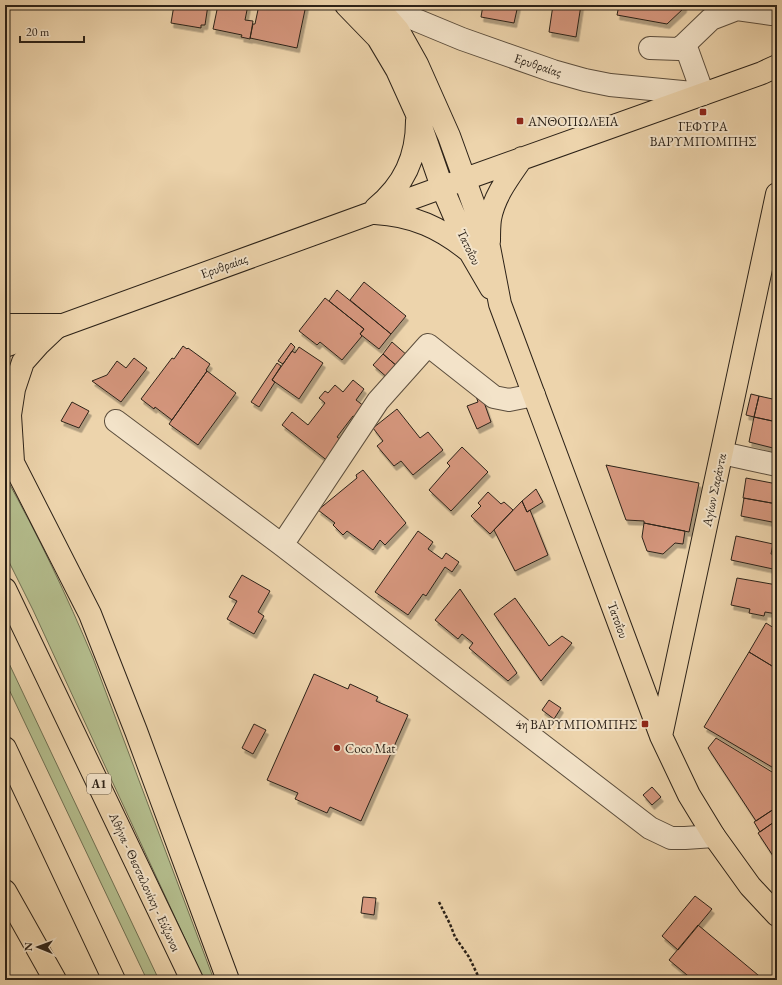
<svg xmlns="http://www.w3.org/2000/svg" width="782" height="985" font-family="'EB Garamond',serif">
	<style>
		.green { fill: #b4bd8d; stroke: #707052 }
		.building { fill: #d6977e; stroke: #2c2218; filter: url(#shadow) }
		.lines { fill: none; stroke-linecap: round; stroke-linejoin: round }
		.minor-casing { stroke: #5c4e3d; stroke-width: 24 }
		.major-casing { stroke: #2c2218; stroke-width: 24 }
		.highway-casing { stroke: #2c2218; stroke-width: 24 }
		.path { stroke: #2c2218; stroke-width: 2.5; stroke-dasharray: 3 2; stroke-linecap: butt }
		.minor { stroke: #f3e3c9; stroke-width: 22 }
		.major { stroke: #edd4ac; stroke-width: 22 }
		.highway { stroke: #edd4ac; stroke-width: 22 }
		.poi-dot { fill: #8f2418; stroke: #f3e3c9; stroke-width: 1.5 }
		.labels { text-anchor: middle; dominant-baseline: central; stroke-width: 4; stroke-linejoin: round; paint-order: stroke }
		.shield { fill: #f3e3c9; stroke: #685c4d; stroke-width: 1 }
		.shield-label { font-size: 12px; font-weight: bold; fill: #2c2218 }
		.street-label { font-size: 13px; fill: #2c2218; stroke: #f3e3c9 }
		.poi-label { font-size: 13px; fill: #2c2218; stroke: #f3e3c9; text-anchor: start }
	</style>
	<defs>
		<filter id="shadow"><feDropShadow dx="2.5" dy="4.5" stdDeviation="0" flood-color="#0004"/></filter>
	</defs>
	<rect width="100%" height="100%" fill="#edd4ac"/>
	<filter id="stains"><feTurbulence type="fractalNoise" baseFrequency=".005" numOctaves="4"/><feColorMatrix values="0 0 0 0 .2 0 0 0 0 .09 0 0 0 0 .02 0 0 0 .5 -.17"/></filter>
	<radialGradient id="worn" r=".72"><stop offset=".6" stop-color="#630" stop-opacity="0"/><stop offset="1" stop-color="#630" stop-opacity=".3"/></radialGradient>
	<path class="green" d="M 5,476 C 38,535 67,596 93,658 L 214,980 L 204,980 L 33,610 L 5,554 Z
		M 5,655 L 159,980 L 147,980 L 5,681 Z"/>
	<path class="building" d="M 174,5 L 208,5 L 205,25 L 201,25 L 201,28 L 171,23 Z
		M 218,5 L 248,5 L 245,20 L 253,21 L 250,39 L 241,37 L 242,35 L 213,29 Z
		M 259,5 L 306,5 L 297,48 L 250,38 L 253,24 L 255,24 Z
		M 483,5 L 518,5 L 514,23 L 481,17 Z
		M 553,5 L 581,5 L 576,37 L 549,32 Z
		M 619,5 L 684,5 L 684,8 L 667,24 L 617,15 Z
		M 364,282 L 406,316 L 391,334 L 350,300 Z
		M 337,290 L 391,334 L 379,349 L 360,334 L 364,329 L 329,301 Z
		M 325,298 L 364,329 L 360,334 L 362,336 L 342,360 L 320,342 L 317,345 L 299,331 Z
		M 392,342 L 408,356 L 398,367 L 383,354 Z
		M 291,343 L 295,347 L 283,364 L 278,361 Z
		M 183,346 L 187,349 L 188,348 L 210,364 L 206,370 L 207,371 L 172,420 L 155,407 L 154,409 L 141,399 L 172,358 L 174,359 Z
		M 299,347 L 323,363 L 299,399 L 272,380 L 292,351 L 295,353 Z
		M 383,354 L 398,367 L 389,379 L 373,365 Z
		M 134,358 L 147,368 L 121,402 L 92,381 L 107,375 L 117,361 L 126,368 Z
		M 277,363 L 281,366 L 272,380 L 275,382 L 259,407 L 251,402 Z
		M 207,371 L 236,393 L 198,445 L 169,424 Z
		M 353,380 L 364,389 L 356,400 L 364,406 L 355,417 L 353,416 L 337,437 L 344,442 L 329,462 L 282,425 L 292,412 L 308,425 L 325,403 L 319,398 L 325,391 L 328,393 L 335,385 L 343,392 Z
		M 480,391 L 491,422 L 477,429 L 467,406 L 478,402 L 475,393 Z
		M 751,394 L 759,396 L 754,417 L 746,415 Z
		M 759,396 L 777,400 L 777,422 L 754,417 Z
		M 72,402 L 89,411 L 79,428 L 61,421 Z
		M 397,409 L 420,438 L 428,432 L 443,450 L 413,475 L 401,461 L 394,466 L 377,446 L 383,441 L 373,428 Z
		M 754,417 L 777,422 L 777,449 L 749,442 Z
		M 462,447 L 488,472 L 451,511 L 429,490 L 450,466 L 447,463 Z
		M 606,465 L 699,483 L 689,532 L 644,523 L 644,521 L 626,520 Z
		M 363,470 L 406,523 L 385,545 L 380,540 L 373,550 L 347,531 L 343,535 L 333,525 L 335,523 L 318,510 L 357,478 L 356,475 Z
		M 746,478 L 777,484 L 777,504 L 743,498 Z
		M 536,489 L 543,502 L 527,512 L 522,501 Z
		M 488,492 L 501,504 L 504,502 L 513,510 L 490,534 L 471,516 L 481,506 L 478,503 Z
		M 744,498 L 777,504 L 777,523 L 741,516 Z
		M 522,501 L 527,512 L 530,510 L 548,555 L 515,571 L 494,530 Z
		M 644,523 L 685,531 L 683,544 L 675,543 L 663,554 L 647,551 L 642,537 Z
		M 418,531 L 433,542 L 428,549 L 442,559 L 446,553 L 459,562 L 452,572 L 445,567 L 426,596 L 423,594 L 408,615 L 375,592 Z
		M 736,536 L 773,544 L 771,554 L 776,555 L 773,569 L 731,560 Z
		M 242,575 L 270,591 L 258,612 L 264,616 L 254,634 L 227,619 L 237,601 L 229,597 Z
		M 737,578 L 777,585 L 777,614 L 765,612 L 764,616 L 749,613 L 750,609 L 731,605 Z
		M 460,589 L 517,673 L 508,681 L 469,648 L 473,643 L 462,634 L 458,639 L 435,620 Z
		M 515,598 L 549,646 L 562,636 L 572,643 L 541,681 L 494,614 Z
		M 766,623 L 777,630 L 777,669 L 749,652 Z
		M 749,652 L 777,669 L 777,770 L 704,727 Z
		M 314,674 L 348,689 L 350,684 L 378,697 L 376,701 L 408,715 L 361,821 L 330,807 L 327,813 L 295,799 L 298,793 L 267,780 Z
		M 549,700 L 561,708 L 554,719 L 542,710 Z
		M 254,724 L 266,730 L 253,754 L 242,748 Z
		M 716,738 L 777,775 L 776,782 L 777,807 L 756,821 L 708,748 Z
		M 652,787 L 661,797 L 652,805 L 643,795 Z
		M 777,807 L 777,820 L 760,832 L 754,822 Z
		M 777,820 L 777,862 L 758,833 Z
		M 695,896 L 712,909 L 678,950 L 662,936 Z
		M 363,897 L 376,898 L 374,915 L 361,913 Z
		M 698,925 L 764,980 L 693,980 L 669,960 Z"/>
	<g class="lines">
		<g class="minor-casing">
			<path id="minor" d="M 380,5 L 462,39 L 553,71 L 585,80 L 610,85 L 703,94 L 685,44
				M 650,48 L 679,49 L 685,44 L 711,19 L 737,9 L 772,14
				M 116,421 L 282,545 L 650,828 L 671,838 L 685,838 L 714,836
				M 722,453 L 777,465
				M 282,545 L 378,401 L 428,345 L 494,397 L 509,400 L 534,395"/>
		</g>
		<g class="major-casing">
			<path id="major" d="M 346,5 L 378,38 L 397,70 L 416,112 L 442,187 L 470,252 L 491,288
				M 376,5 L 398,30 L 417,64 L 449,136 L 489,247 L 500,304 L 661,736 L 689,795 L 714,836 L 750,886 L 777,915
				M 376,208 C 404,185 417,157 417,121
				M 375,213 C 413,215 441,228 469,251
				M 489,241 C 489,234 489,226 490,219 C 494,196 509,177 522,158
				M 5,346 L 465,179 L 762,73 L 777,66
				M 661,736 L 777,194"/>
		</g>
		<g class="highway-casing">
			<path id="highway" d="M 5,325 L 59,325
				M 5,447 L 90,614 L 136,731 L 228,980
				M 13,462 L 10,415 L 14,389 L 23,362 L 39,344 L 59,325
				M 5,589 L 192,980
				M 5,748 L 114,980
				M 5,891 L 55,980"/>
		</g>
		<path class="path" d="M 439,902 L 450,924 L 455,937 L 469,957 L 480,980"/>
		<use href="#minor" class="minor"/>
		<use href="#major" class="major"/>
		<use href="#highway" class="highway"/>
	</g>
	<g class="poi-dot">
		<rect x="699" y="108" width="8" height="8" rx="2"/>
		<rect x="516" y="117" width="8" height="8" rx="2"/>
		<rect x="641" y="720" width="8" height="8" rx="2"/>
		<circle cx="337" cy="748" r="4"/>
	</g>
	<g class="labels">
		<rect class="shield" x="87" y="774" width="24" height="20" rx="3"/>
		<g class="shield-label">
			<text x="99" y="784">Α1</text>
		</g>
		<g class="street-label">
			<text transform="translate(538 65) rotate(18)">Ερυθραίας</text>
			<text transform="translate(469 247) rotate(64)">Τατοΐου</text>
			<text transform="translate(224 266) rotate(-20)">Ερυθραίας</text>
			<text transform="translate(714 490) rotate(-78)">Αγίων Σαράντα</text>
			<text transform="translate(618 620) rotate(70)">Τατοΐου</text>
			<text transform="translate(145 882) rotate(65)">Αθήνα - Θεσσαλονίκη - Εύζωνοι</text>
		</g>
		<g class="poi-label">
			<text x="528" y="121">ΑΝΘΟΠΩΛΕΙΑ</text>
			<text x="703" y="126" text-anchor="middle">ΓΕΦΥΡΑ<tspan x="703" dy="15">ΒΑΡΥΜΠΟΜΠΗΣ</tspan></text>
			<text x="637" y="724" text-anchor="end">4η ΒΑΡΥΜΠΟΜΠΗΣ</text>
			<text x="345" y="748">Coco Mat</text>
		</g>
	</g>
	<rect width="782" height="985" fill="none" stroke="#edd4ac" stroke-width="20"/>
	<rect x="6" y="6" width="770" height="973" fill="none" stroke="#2c2218" stroke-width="2"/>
	<rect x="10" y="10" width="762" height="965" fill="none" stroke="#2c2218"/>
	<g transform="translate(38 947) rotate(271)" stroke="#f3e3c9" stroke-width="3" paint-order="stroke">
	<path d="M0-3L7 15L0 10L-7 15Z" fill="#2c2218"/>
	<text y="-6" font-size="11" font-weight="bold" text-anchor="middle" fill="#2c2218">N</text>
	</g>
	<path d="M20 36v6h64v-6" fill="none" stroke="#2c2218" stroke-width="2"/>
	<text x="26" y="36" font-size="12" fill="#2c2218" stroke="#f3e3c9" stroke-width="3" paint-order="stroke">20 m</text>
	<rect width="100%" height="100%" filter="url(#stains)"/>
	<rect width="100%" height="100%" fill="url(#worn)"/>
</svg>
